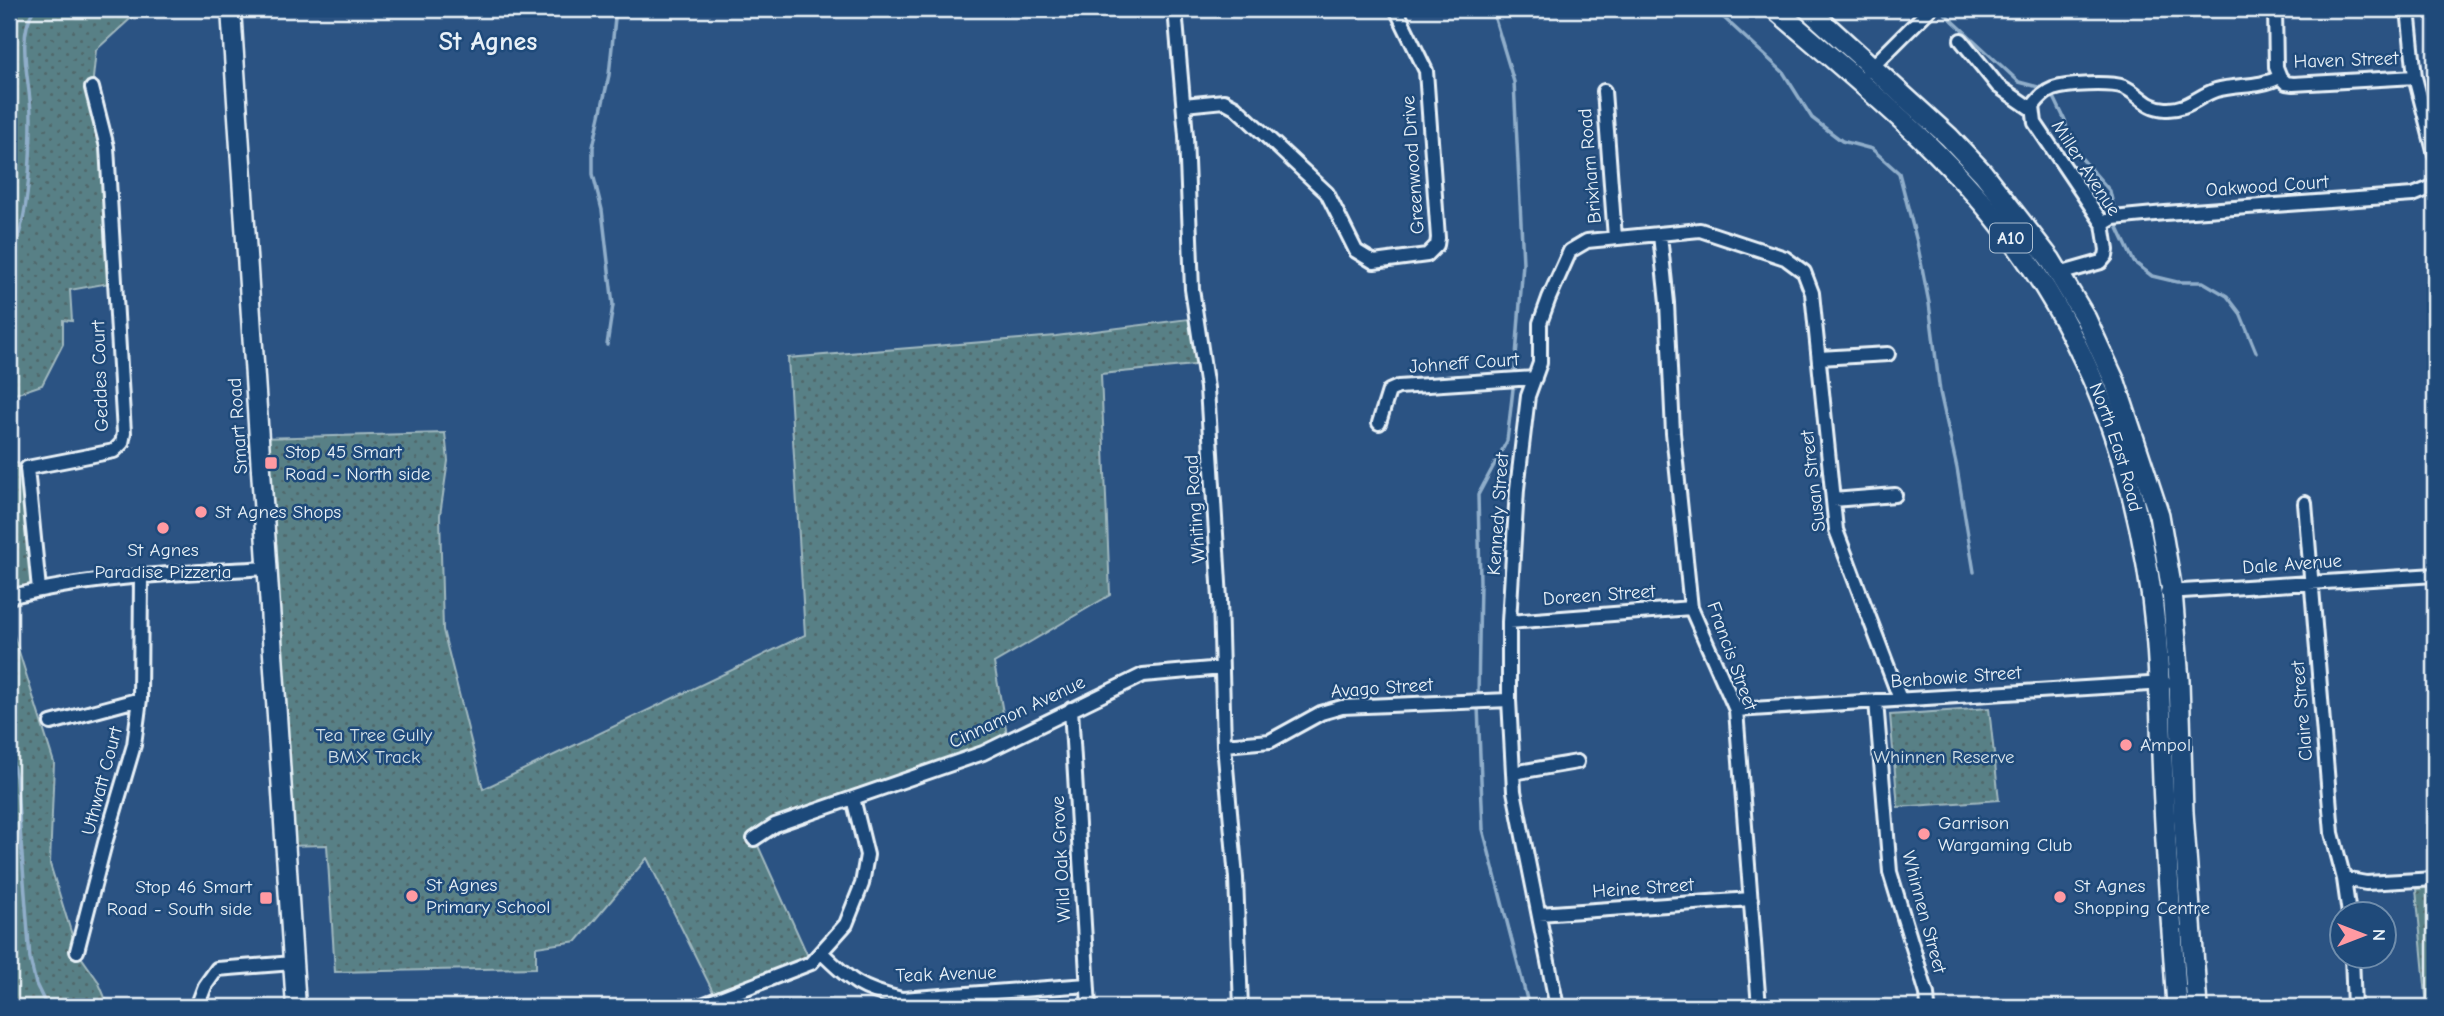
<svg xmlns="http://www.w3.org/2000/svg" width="2444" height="1016" font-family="'Comic Neue',sans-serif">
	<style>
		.green { fill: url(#green-dots); stroke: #a0b8bf; stroke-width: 2 }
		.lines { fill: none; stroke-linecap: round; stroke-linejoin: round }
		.stream { stroke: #90aeca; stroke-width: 3.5 }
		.street-casing { stroke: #e8f1f8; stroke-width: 18 }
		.secondary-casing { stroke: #e8f1f8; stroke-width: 23 }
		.primary-casing { stroke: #e8f1f8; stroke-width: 24 }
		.street { stroke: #1f4a7a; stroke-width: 12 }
		.secondary { stroke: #1f4a7a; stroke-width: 18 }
		.primary { stroke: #1f4a7a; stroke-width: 19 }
		.poi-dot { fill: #ff9aa2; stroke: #1f4a7a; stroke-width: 2.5 }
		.labels { text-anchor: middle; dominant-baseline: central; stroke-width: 5; stroke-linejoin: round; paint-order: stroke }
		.shield { fill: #1f4a7a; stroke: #acbfd2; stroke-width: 2 }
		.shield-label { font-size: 18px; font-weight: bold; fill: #e8f1f8 }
		.street-label { font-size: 19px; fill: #e8f1f8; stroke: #1f4a7a }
		.poi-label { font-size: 19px; fill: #e8f1f8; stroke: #1f4a7a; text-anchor: start }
		.park-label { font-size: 19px; fill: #d3e0e7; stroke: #1f4a7a }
		.district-label { font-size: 26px; font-weight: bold; fill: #e8f1f8; stroke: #1f4a7a }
	</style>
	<defs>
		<pattern id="green-dots" width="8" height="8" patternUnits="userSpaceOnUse" patternTransform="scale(1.75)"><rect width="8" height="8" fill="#598086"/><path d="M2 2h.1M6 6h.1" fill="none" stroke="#50676b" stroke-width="1.8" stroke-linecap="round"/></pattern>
	</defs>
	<rect width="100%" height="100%" fill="#2b5383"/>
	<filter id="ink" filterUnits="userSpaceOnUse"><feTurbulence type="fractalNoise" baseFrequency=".0143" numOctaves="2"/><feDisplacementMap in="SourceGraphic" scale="14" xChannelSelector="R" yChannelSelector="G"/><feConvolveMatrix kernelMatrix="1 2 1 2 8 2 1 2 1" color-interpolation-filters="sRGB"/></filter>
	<g filter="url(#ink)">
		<path class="green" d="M 9,9 L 141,9 L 96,50 L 92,88 L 107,147 L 115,282 L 70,290 L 72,321 L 63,320 L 63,344 L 42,385 L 9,396 Z
			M 1196,318 L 1204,364 L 1101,374 L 1110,595 L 994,663 L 1008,740 L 755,839 L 811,963 L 717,1000 L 647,858 L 577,941 L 536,947 L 536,968 L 335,972 L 327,845 L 286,846 L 260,438 L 445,433 L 448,461 L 440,515 L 443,630 L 483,789 L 805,635 L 788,358 L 1056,336 Z
			M 9,459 L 27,468 L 39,589 L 9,597 Z
			M 9,620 L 54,763 L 50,864 L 77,951 L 98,981 L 109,1007 L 9,1007 Z
			M 1989,708 L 1999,800 L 1898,807 L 1890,715 Z
			M 2435,887 L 2435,1007 L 2427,1007 L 2416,889 Z"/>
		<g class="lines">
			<path class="stream" d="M 1492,9 L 1514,82 L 1523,263 L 1515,370
				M 1705,9 L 1723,17 L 1783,72 L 1812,118 L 1842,141 L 1872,149 L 1899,173 L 1917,242 L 1929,303 L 1940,392 L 1957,468 L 1974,572
				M 1940,9 L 2019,82 L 2046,89
				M 2052,93 L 2065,120 L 2070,145 L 2110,191 L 2118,228 L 2134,262 L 2152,276 L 2177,282 L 2203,282 L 2227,296 L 2240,313 L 2256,352
				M 9,267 C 14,249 21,232 24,214 C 30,183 31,148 31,116 C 31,83 15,40 34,9
				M 607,345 L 613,305 L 602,210 L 593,174 L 593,147 L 609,75 L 616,9
				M 1478,698 L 1480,582 L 1478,495 L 1507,441 L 1513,389
				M 1478,706 L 1483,829 L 1529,1007
				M 9,748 L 16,777 L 30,959 L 36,984 L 47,1007"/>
			<g class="street-casing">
				<path id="street" d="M 1175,9 L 1186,136 L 1192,289 L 1207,388 L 1220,599 L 1224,745 L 1236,878 L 1241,1007
					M 2275,9 L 2276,67 L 2280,77
					M 2408,9 L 2415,77 L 2435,155
					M 1961,40 L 1998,86 L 2033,110
					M 1868,71 L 1930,9
					M 2280,77 L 2286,83 L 2293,84 L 2415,77
					M 1604,91 L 1615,238
					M 1184,105 L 1224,101 L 1235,107 L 1327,193 L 1356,251 L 1374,262 L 1427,255 L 1437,245 L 1438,238 L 1426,71 L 1396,9
					M 2103,224 L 2113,218 L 2165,213 L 2413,195 L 2435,186
					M 1660,235 L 1667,303 L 1673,433 L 1691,608 L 1736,710 L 1759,1007
					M 2059,274 L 2101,262 L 2106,256 L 2107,250 L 2103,224 L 2035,123 L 2033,106 C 2038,99 2045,92 2053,89 C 2067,84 2110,82 2124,87 C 2140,94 2145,108 2166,109 C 2187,110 2198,96 2216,90 C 2238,84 2259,88 2280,77
					M 1819,358 L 1888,354
					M 1379,423 L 1389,391 L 1398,387 L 1535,378
					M 1833,500 L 1895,495
					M 2305,503 L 2332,833 L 2344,879 L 2349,914
					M 39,589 L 27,468 L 114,451 L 122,443 L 124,433 L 107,147 L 92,88
					M 2167,592 L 2435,575
					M 9,597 C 93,576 182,573 268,568
					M 1509,622 L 1691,608
					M 1876,701 L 1890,872 L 1927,994 L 1928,1007
					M 1071,709 L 1089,1007
					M 1736,710 L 2165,683
					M 51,723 L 140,699
					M 1224,745 L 1270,741 L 1321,713 L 1342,707 L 1509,700
					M 1513,773 L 1577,762
					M 754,839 L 775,825 L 983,753 L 1143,675 L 1222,668
					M 2344,879 L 2366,883 L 2435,879
					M 1539,914 L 1751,899
					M 77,951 L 105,843 L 134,745 L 140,699 L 141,577
					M 821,952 C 850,981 861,990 902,999 L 1087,985
					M 2352,956 L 2354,1007
					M 197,1007 L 205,986 L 217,969 L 293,963
					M 697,1007 L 811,963 L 846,924 L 862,884 L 867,855 L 853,798
					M 1557,1007 L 1514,791 L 1509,700 L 1509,622 L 1517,489 L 1528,396 L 1540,363 L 1540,323 L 1549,298 L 1570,251 L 1587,241 L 1700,230 L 1785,258 L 1804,272 L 1812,293 L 1836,530 L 1900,699"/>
			</g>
			<g class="secondary-casing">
				<path id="secondary" d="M 231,9 L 296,1007"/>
			</g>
			<g class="primary-casing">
				<g id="primary">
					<path id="s1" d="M 1775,9 C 1855,78 1939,145 2004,229 C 2095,345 2142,488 2156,633 C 2161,690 2161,746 2164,803 C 2167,871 2173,939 2177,1007"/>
					<path d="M 1808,9 L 1949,137 L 1983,173 L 2050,259 L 2086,319 L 2115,382 L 2159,515 L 2172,591 L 2179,681 L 2183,812 L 2197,1007"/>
				</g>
			</g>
			<use href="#street" class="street"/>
			<use href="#secondary" class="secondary"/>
			<use href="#primary" class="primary"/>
		</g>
	</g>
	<g class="poi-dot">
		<rect x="264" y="456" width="14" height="14" rx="3.5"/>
		<circle cx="201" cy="512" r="7"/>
		<circle cx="163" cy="528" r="7"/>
		<circle cx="2126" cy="745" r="7"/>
		<circle cx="1924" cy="834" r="7"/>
		<circle cx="412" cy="896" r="7"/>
		<circle cx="2060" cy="897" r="7"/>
		<rect x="259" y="891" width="14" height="14" rx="3.5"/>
	</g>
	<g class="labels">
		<rect class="shield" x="1990" y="223.5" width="42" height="29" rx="5"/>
		<g class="shield-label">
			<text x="2011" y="238">A10</text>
		</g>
		<g class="street-label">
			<text transform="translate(2346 60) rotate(-2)">Haven Street</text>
			<text transform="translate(1413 165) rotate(-94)">Greenwood Drive</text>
			<text transform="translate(1590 166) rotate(-95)">Brixham Road</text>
			<text transform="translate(2086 168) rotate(57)">Miller Avenue</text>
			<text transform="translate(2267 186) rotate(-4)">Oakwood Court</text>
			<text transform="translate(1464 363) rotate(-4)">Johneff Court</text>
			<text transform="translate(100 376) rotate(-92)">Geddes Court</text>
			<text transform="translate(238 426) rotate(-94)">Smart Road</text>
			<text stroke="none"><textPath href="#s1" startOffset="565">North East Road</textPath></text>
			<text transform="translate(1813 481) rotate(-97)">Susan Street</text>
			<text transform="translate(1195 509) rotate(-94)">Whiting Road</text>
			<text transform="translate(1498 514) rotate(-86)">Kennedy Street</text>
			<text transform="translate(2292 564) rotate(-4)">Dale Avenue</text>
			<text transform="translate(1599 595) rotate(-4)">Doreen Street</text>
			<text transform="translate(1732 656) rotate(70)">Francis Street</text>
			<text transform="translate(1956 677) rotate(-4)">Benbowie Street</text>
			<text transform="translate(1382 688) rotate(-4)">Avago Street</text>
			<text transform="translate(2302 711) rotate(-95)">Claire Street</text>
			<text transform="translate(1017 712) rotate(-25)">Cinnamon Avenue</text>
			<text transform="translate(102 781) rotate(-75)">Uthwatt Court</text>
			<text transform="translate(1061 859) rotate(-93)">Wild Oak Grove</text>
			<text transform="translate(1643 888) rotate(-4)">Heine Street</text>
			<text transform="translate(1924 912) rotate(75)">Whinnen Street</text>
			<text transform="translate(946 974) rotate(-2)">Teak Avenue</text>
		</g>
		<g class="poi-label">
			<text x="285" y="452">Stop 45 Smart<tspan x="285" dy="22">Road - North side</tspan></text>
			<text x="215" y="512">St Agnes Shops</text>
			<text x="163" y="550" text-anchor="middle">St Agnes<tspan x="163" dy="22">Paradise Pizzeria</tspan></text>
			<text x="2140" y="745">Ampol</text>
			<text x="1938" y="823">Garrison<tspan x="1938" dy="22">Wargaming Club</tspan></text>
			<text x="426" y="885">St Agnes<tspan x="426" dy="22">Primary School</tspan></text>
			<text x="2074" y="886">St Agnes<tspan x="2074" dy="22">Shopping Centre</tspan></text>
			<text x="252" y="887" text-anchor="end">Stop 46 Smart<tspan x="252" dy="22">Road - South side</tspan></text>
		</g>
		<g class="park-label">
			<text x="374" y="735">Tea Tree Gully<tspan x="374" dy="22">BMX Track</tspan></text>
			<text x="1944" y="757">Whinnen Reserve</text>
		</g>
		<g class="district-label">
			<text x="488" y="42">St Agnes</text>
		</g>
	</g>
	<rect width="2444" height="1016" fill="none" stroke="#1f4a7a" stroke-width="35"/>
	<rect x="18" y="18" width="2409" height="981" fill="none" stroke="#e8f1f8" stroke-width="2.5" filter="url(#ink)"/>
	<g transform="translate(2363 935) rotate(90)"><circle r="33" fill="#1f4a7a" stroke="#6f8dac" stroke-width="2"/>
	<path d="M0-5L12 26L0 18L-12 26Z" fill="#ff9aa2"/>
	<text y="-10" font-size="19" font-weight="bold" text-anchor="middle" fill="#e8f1f8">N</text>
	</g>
</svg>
